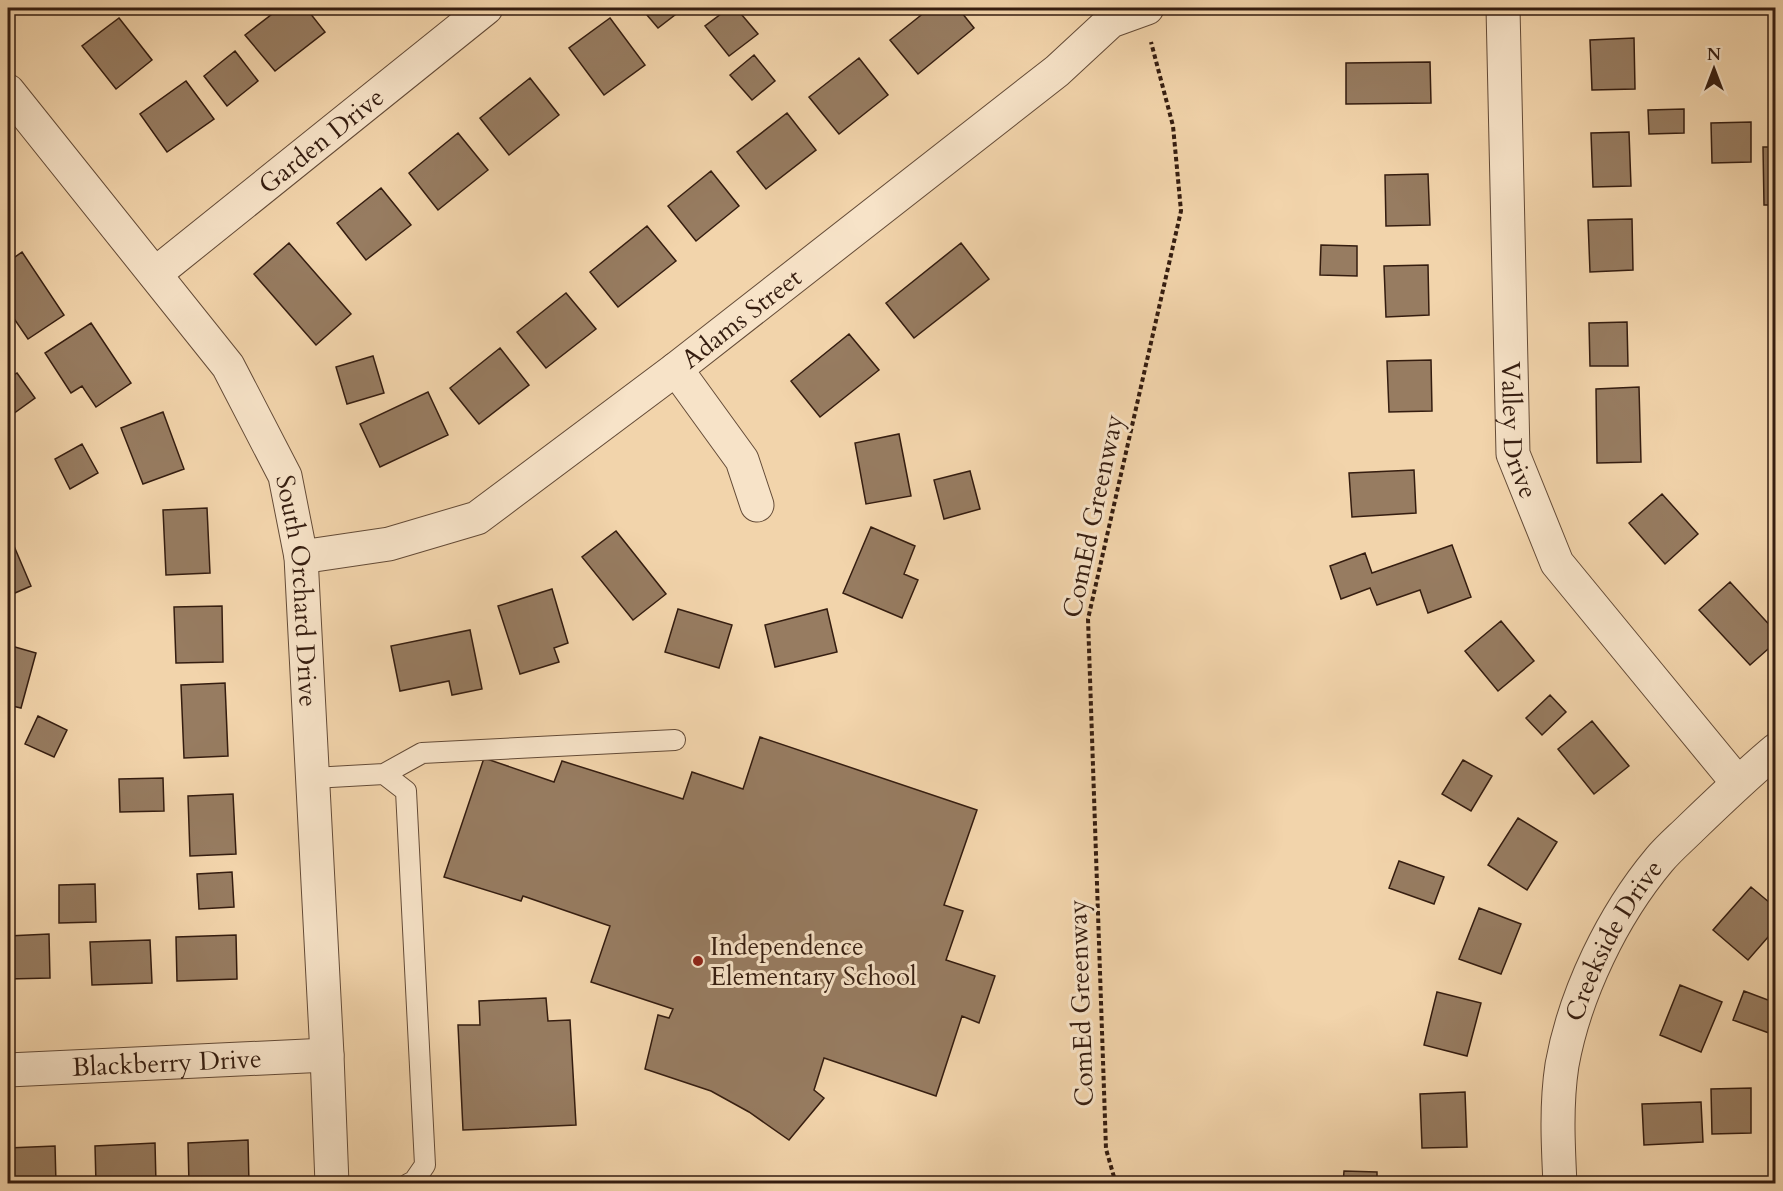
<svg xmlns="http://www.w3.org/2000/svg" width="1783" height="1191" font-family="Cardo,serif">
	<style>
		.building { fill: #977c61; stroke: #351d10; stroke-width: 1.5 }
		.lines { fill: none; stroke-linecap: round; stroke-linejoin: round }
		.service-casing { stroke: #644b37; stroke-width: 22 }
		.minor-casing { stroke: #644b37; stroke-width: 35 }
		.path { stroke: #351d10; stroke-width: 4; stroke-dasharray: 4.5 3; stroke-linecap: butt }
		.service { stroke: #f7e3c8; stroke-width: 20 }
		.minor { stroke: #f7e3c8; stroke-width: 33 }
		.poi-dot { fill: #8f2418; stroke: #f7e3c8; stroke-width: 2 }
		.labels { text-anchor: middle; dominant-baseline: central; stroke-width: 6; stroke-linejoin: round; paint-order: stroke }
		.street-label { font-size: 26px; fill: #351d10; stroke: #f7e3c8 }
		.poi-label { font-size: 26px; fill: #351d10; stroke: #f7e3c8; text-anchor: start }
	</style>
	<rect width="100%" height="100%" fill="#f2d4ab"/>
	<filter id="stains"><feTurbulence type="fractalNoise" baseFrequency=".00333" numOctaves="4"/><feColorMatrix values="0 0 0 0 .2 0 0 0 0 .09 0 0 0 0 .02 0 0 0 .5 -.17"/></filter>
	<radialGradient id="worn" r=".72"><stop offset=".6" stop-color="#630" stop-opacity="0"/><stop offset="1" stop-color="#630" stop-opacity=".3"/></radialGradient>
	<path class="building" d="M 280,8 L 306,8 L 325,32 L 275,71 L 245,35 Z
		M 641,8 L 684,8 L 658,28 Z
		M 729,8 L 736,8 L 758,34 L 729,56 L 705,26 Z
		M 930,8 L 958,8 L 974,28 L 918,74 L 890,40 Z
		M 119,18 L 152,60 L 116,89 L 82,46 Z
		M 610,18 L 645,65 L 604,95 L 569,48 Z
		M 1634,38 L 1635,89 L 1592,90 L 1590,40 Z
		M 235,51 L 258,81 L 227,106 L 204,76 Z
		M 754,55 L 775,81 L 752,100 L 730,75 Z
		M 859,58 L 888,95 L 839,134 L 809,97 Z
		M 1430,62 L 1431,103 L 1346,104 L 1346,63 Z
		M 530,78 L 559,115 L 509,155 L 480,118 Z
		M 186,81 L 214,119 L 167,152 L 140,114 Z
		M 1684,109 L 1684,133 L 1649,134 L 1648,110 Z
		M 787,113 L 816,150 L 766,189 L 737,152 Z
		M 1751,122 L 1751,162 L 1712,163 L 1711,123 Z
		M 1629,132 L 1631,186 L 1593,187 L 1591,133 Z
		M 458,133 L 488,170 L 438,210 L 409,173 Z
		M 1763,147 L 1776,147 L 1776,205 L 1764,205 Z
		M 711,171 L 739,206 L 696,241 L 668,206 Z
		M 1428,174 L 1430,225 L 1386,226 L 1385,175 Z
		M 381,188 L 411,225 L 366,260 L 337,223 Z
		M 1632,219 L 1633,270 L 1590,272 L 1588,220 Z
		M 647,226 L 676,261 L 618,307 L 590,272 Z
		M 289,243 L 351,314 L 316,345 L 254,274 Z
		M 961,243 L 989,279 L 914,338 L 886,303 Z
		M 1321,245 L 1357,246 L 1357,276 L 1320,275 Z
		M 22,252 L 64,315 L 28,339 L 13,317 L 8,321 L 8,262 Z
		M 1428,265 L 1429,315 L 1386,317 L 1384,266 Z
		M 566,293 L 596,329 L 546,368 L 517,332 Z
		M 1627,322 L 1628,366 L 1590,366 L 1589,323 Z
		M 91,323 L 131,383 L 96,407 L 82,386 L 71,393 L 45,353 Z
		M 849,334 L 879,370 L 820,417 L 791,381 Z
		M 500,348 L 529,385 L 479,424 L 450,388 Z
		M 373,356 L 384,393 L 347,404 L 336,367 Z
		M 1431,360 L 1432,411 L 1389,412 L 1387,361 Z
		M 17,373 L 35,398 L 13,414 L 8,407 L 8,379 Z
		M 1639,387 L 1641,462 L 1597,463 L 1596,389 Z
		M 428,392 L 448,435 L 380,467 L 360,424 Z
		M 163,412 L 184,469 L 143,484 L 121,428 Z
		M 899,434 L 911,496 L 866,504 L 855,443 Z
		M 82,444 L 98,473 L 70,489 L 55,459 Z
		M 1414,470 L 1416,513 L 1352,517 L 1349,473 Z
		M 970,471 L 980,509 L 944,519 L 934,480 Z
		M 1662,494 L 1698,534 L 1665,564 L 1629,523 Z
		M 207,508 L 210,573 L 166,575 L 163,510 Z
		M 871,527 L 915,546 L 904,574 L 918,580 L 902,618 L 843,593 Z
		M 616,531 L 666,594 L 633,620 L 582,557 Z
		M 11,539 L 31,586 L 8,596 L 8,541 Z
		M 1452,545 L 1471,597 L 1428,613 L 1420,590 L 1377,605 L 1370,588 L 1341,599 L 1330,566 L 1365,553 L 1372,573 Z
		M 1730,582 L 1776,632 L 1776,642 L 1750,665 L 1699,610 Z
		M 552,589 L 568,643 L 554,648 L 559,662 L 520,674 L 498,606 Z
		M 222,606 L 223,662 L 176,663 L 174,607 Z
		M 678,609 L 732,625 L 719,668 L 665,652 Z
		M 827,609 L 837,652 L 775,667 L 765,625 Z
		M 1501,621 L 1534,661 L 1498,691 L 1465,651 Z
		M 470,630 L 482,689 L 452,695 L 449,681 L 400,691 L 391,646 Z
		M 8,645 L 36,653 L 21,708 L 8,705 Z
		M 225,683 L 228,756 L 184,758 L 181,685 Z
		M 1550,695 L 1566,712 L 1542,735 L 1526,718 Z
		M 38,716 L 67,730 L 54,757 L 25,744 Z
		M 1592,721 L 1629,766 L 1594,794 L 1558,749 Z
		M 760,737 L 977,810 L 944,905 L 963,911 L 946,960 L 995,976 L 979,1023 L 962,1016 L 936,1096 L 824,1058 L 814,1090 L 824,1098 L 789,1140 L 749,1112 L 711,1091 L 645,1069 L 658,1015 L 669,1018 L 673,1009 L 591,982 L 610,926 L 523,896 L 521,901 L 444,877 L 484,758 L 554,782 L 562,761 L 683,799 L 692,772 L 743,789 Z
		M 1463,760 L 1492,776 L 1471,811 L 1442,794 Z
		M 163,778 L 164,811 L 120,812 L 119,779 Z
		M 233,794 L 236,854 L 190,856 L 188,796 Z
		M 1518,818 L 1557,842 L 1527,890 L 1488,865 Z
		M 1399,861 L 1444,877 L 1434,904 L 1389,888 Z
		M 232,872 L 234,907 L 199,909 L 197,874 Z
		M 95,884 L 96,922 L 59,923 L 59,885 Z
		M 1751,887 L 1776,908 L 1776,928 L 1748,960 L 1713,930 Z
		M 1479,908 L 1521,924 L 1501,974 L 1459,959 Z
		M 49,934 L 50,978 L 8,979 L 8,936 Z
		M 236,935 L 237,979 L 177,981 L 176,937 Z
		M 150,940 L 152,983 L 92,985 L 90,942 Z
		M 1680,985 L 1722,1002 L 1701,1052 L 1660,1035 Z
		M 1744,991 L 1776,1003 L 1776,1014 L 1769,1033 L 1733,1020 Z
		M 1437,992 L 1481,1003 L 1467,1056 L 1424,1045 Z
		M 546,998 L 548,1021 L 570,1020 L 576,1125 L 463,1130 L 458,1025 L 480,1025 L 479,1001 Z
		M 1751,1088 L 1751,1133 L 1712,1134 L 1711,1089 Z
		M 1465,1092 L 1467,1147 L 1422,1148 L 1420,1094 Z
		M 1701,1102 L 1703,1142 L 1644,1145 L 1642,1104 Z
		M 248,1140 L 249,1184 L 189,1184 L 188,1143 Z
		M 155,1143 L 156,1184 L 96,1184 L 95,1146 Z
		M 55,1146 L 56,1184 L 8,1184 L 8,1148 Z
		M 1344,1171 L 1377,1172 L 1377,1184 L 1343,1184 Z"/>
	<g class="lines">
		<g class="service-casing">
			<path id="service" d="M 384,774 L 422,753 L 675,740
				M 313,778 L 384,774 L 406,791 L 425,1165 L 414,1181 L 408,1184"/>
		</g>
		<g class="minor-casing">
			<g id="minor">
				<path id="s1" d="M 1503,8 L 1513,454 L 1557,563 L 1737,782"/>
				<path id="s2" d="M 8,91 L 228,366 L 285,476 L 301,557 L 327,1055 L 332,1184"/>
				<path id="s3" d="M 155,274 L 486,8"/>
				<path d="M 676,369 L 742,460 L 757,505"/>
				<path id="s4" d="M 301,557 L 389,544 L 477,518 L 676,369 L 1057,71 L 1111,21 L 1147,8"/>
				<path id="s5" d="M 8,1070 L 327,1055"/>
				<path id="s6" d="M 1560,1184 C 1558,1144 1556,1104 1562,1065 C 1575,993 1613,915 1659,860 C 1669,848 1681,838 1691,828 C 1719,801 1746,775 1776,750"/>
			</g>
		</g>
		<path class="path" d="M 1116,1184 L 1106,1149 L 1088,619 L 1181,211 L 1173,126 L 1151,42"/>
		<use href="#service" class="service"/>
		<use href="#minor" class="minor"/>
	</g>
	<circle class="poi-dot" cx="698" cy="961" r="6"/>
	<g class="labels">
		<g class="street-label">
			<text stroke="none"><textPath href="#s3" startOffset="213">Garden Drive</textPath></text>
			<text stroke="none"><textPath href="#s4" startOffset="512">Adams Street</textPath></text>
			<text stroke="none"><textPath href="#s1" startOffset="423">Valley Drive</textPath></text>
			<text transform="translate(1093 516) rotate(-78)">ComEd Greenway</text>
			<text stroke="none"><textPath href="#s2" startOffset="592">South Orchard Drive</textPath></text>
			<text stroke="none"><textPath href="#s6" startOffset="255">Creekside Drive</textPath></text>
			<text transform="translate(1081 1003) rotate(-92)">ComEd Greenway</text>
			<text stroke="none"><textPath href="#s5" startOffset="159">Blackberry Drive</textPath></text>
		</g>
		<g class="poi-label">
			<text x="710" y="946">Independence<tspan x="710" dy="30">Elementary School</tspan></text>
		</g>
	</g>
	<rect width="1783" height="1191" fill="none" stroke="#f2d4ab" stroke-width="30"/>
	<rect x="9" y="9" width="1765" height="1173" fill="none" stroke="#351d10" stroke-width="3"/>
	<rect x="15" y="15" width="1753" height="1161" fill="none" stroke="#351d10" stroke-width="1.5"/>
	<g transform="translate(1714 69)" stroke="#f7e3c8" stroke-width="4.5" paint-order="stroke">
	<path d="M0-4.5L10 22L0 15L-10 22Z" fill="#351d10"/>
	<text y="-9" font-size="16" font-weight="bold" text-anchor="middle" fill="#351d10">N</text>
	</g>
	<rect width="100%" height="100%" filter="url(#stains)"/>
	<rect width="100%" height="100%" fill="url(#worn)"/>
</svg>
